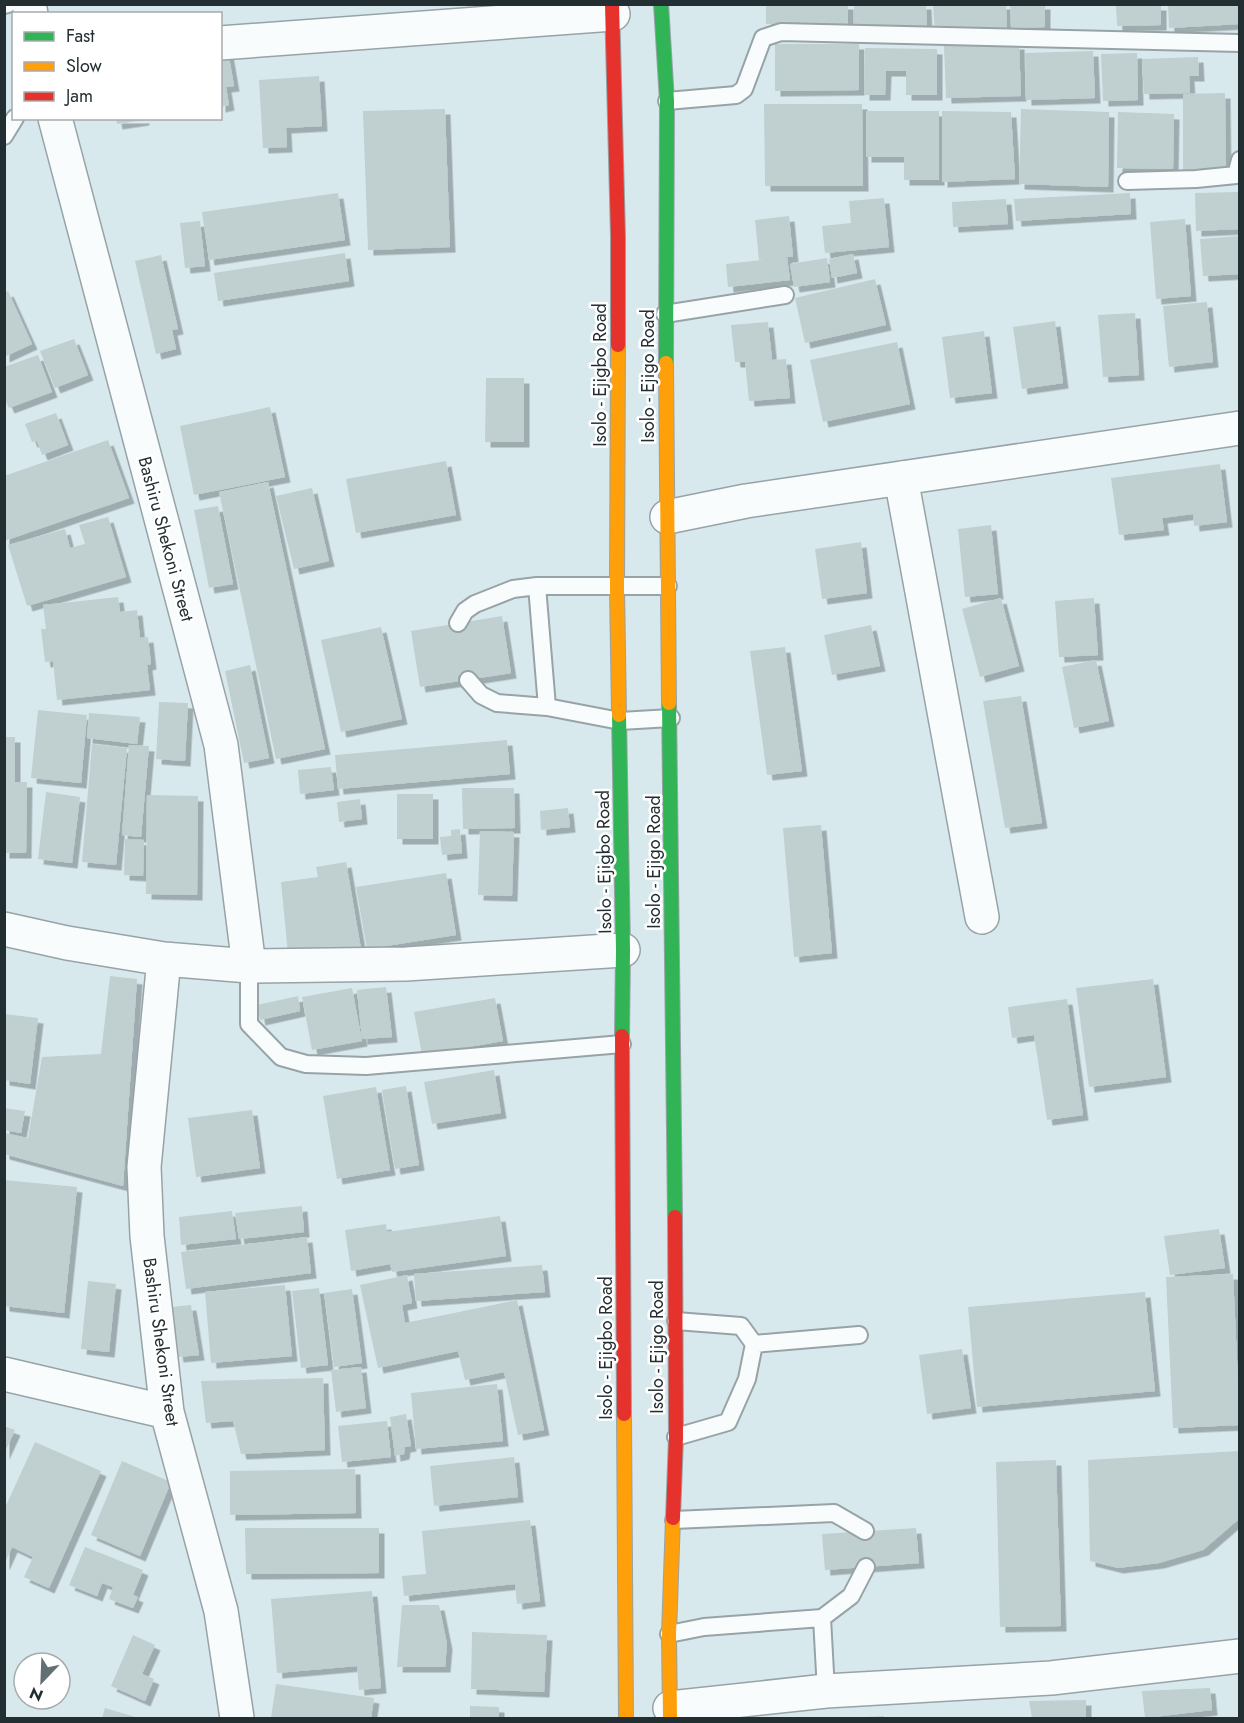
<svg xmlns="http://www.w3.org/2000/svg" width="1244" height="1723" font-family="Jost,sans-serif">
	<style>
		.building { fill: #c0cfd0; filter: url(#shadow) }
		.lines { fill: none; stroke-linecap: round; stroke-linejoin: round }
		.lane-casing { stroke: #97a3a7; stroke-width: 20 }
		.street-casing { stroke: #97a3a7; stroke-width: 36 }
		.fast-casing { stroke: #97a3a7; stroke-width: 16 }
		.slow-casing { stroke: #97a3a7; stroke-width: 16 }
		.jam-casing { stroke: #97a3a7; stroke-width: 16 }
		.lane { stroke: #f9fcfc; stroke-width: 16 }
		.street { stroke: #f9fcfc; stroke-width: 33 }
		.fast { stroke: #30b455; stroke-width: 14 }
		.slow { stroke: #ff9f0a; stroke-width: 14 }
		.jam { stroke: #e5322d; stroke-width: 14 }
		.labels { text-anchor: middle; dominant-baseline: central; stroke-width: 5; stroke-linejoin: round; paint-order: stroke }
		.street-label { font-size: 18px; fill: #222e31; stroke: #fff }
	</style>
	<defs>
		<filter id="shadow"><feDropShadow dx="5.5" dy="5.5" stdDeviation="0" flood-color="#0004"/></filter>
	</defs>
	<rect width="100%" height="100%" fill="#d8e9ee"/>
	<path class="building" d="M 766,4 L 848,4 L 848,25 L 766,24 Z
		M 854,4 L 926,4 L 927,28 L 854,30 Z
		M 933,4 L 1006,4 L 1007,29 L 935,34 Z
		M 1010,4 L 1045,4 L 1045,27 L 1011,28 Z
		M 1168,4 L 1240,4 L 1240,24 L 1169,28 Z
		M 1116,5 L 1161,5 L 1161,25 L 1117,26 Z
		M 775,44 L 859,44 L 859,90 L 775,91 Z
		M 1019,44 L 1021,96 L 946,98 L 944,46 Z
		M 865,48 L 937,49 L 937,95 L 906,95 L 906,71 L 886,71 L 885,95 L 864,95 Z
		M 228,51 L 234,86 L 226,87 L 229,105 L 220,107 L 220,52 Z
		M 1093,51 L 1095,98 L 1026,100 L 1025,53 Z
		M 1137,53 L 1138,100 L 1103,101 L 1101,54 Z
		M 1198,57 L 1199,76 L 1189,76 L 1190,93 L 1144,94 L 1142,59 Z
		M 319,76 L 322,126 L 286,128 L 287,147 L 263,148 L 259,80 Z
		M 1225,93 L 1226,172 L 1183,172 L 1183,94 Z
		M 764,104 L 862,104 L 863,186 L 765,186 Z
		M 445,109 L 450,247 L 368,250 L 363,111 Z
		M 1021,109 L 1109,112 L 1108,187 L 1019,184 Z
		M 866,111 L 939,111 L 939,180 L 904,180 L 904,157 L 866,157 Z
		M 942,111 L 1011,112 L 1015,179 L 942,182 Z
		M 1118,112 L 1174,114 L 1173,169 L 1117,168 Z
		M 116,118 L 144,118 L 144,120 L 117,124 Z
		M 1240,192 L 1240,229 L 1196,231 L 1195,193 Z
		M 338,193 L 345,240 L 209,260 L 202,212 Z
		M 1130,193 L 1131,214 L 1016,221 L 1014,199 Z
		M 884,198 L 889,247 L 825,253 L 822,226 L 851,223 L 849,201 Z
		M 1006,199 L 1008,224 L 953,227 L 952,202 Z
		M 789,216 L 793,257 L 787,257 L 790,280 L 728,287 L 726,264 L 770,259 L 759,260 L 755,220 Z
		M 1185,219 L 1191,296 L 1156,299 L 1150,222 Z
		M 200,221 L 205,266 L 185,268 L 180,223 Z
		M 1240,236 L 1240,274 L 1203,276 L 1200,239 Z
		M 345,253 L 349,281 L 218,301 L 214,273 Z
		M 853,254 L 857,273 L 832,278 L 829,259 Z
		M 161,255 L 178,329 L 172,330 L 176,349 L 156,354 L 135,261 Z
		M 827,258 L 830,282 L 794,287 L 790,264 Z
		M 875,279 L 886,325 L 805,343 L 795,298 Z
		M 8,291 L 32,344 L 4,357 L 4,293 Z
		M 1207,302 L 1213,362 L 1169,367 L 1163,306 Z
		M 1135,313 L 1139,375 L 1103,377 L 1098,315 Z
		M 1055,321 L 1063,383 L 1022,389 L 1013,327 Z
		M 768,322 L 772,360 L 786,359 L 790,398 L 749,401 L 745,362 L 735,362 L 731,325 Z
		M 984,331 L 992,393 L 950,398 L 942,337 Z
		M 74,339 L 88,375 L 55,388 L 40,351 Z
		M 897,342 L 910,404 L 823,422 L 810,360 Z
		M 38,355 L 52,392 L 9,408 L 4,397 L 4,367 Z
		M 486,378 L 524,378 L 524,442 L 485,442 Z
		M 270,407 L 285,477 L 194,495 L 180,426 Z
		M 56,413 L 68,445 L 42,455 L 37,441 L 32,442 L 25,424 Z
		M 108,440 L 129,498 L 4,541 L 4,476 Z
		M 446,461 L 456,515 L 356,533 L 346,479 Z
		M 1220,464 L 1227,522 L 1194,526 L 1193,514 L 1162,518 L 1164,530 L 1119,535 L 1111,478 Z
		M 268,482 L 325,749 L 276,759 L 219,492 Z
		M 312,488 L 329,561 L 294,569 L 276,496 Z
		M 218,506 L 233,584 L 209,588 L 194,510 Z
		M 108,517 L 126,577 L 27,606 L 8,545 L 65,529 L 70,548 L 85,544 L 79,525 Z
		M 991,525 L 998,594 L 965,597 L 958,529 Z
		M 861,542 L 867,593 L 822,599 L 815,549 Z
		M 118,597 L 120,612 L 137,610 L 140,638 L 148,637 L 151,664 L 147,665 L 150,690 L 57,700 L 53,661 L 45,662 L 41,629 L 46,629 L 43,605 Z
		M 1001,598 L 1019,666 L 980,677 L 962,609 Z
		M 1094,598 L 1098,655 L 1059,657 L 1055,601 Z
		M 502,616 L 511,673 L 420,687 L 411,631 Z
		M 871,625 L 880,666 L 832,675 L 824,635 Z
		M 381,627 L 402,719 L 341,732 L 321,640 Z
		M 785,647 L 802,771 L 767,775 L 750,651 Z
		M 1096,660 L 1109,721 L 1074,728 L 1062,667 Z
		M 250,665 L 269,758 L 244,763 L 225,671 Z
		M 1021,696 L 1042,823 L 1005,828 L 983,701 Z
		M 159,702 L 188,703 L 185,761 L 156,759 Z
		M 38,710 L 87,715 L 81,783 L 31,778 Z
		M 89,713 L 140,717 L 137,744 L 87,738 Z
		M 4,737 L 15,737 L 15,782 L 27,782 L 26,853 L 4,853 Z
		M 507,740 L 510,774 L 338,789 L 335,755 Z
		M 92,744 L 127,748 L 116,865 L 82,862 Z
		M 129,745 L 149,746 L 141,837 L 122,835 Z
		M 331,767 L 334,790 L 300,794 L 298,770 Z
		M 462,788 L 514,788 L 515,828 L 463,829 Z
		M 46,792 L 80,797 L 72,863 L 38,859 Z
		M 397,794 L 433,794 L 433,839 L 397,839 Z
		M 147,795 L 198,796 L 197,895 L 146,894 Z
		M 360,799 L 362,819 L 339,822 L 337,802 Z
		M 568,808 L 570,827 L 541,830 L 540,811 Z
		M 821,825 L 832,953 L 794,957 L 783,828 Z
		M 460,829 L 462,853 L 442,855 L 440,837 L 451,836 L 451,830 Z
		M 480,831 L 514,832 L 512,896 L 478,895 Z
		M 125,839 L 144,840 L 143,876 L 124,875 Z
		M 346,862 L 361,949 L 288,954 L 281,882 L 318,877 L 316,867 Z
		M 446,873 L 456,935 L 367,949 L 356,887 Z
		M 110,976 L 137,979 L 123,1186 L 4,1154 L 4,1133 L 28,1138 L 42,1057 L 101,1054 Z
		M 1153,979 L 1166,1077 L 1089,1087 L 1076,988 Z
		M 386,987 L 392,1037 L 362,1039 L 357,990 Z
		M 352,988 L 362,1041 L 312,1050 L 302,997 Z
		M 298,996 L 300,1011 L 260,1020 L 257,1005 Z
		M 495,998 L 503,1041 L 422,1055 L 414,1012 Z
		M 1067,999 L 1083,1115 L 1047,1120 L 1034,1035 L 1012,1038 L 1008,1007 Z
		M 4,1014 L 38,1018 L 30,1084 L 4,1080 Z
		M 494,1070 L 501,1113 L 432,1124 L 424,1082 Z
		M 406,1086 L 419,1165 L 395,1169 L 382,1090 Z
		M 376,1087 L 390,1170 L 337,1179 L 323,1096 Z
		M 4,1108 L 25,1111 L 21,1133 L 4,1130 Z
		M 252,1110 L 260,1168 L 196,1177 L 188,1118 Z
		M 4,1180 L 77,1187 L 64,1313 L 4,1306 Z
		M 302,1206 L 304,1232 L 239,1239 L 235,1213 Z
		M 232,1211 L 236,1239 L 181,1245 L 179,1217 Z
		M 500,1216 L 506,1256 L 392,1272 L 390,1264 L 351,1271 L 345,1230 L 386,1224 L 387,1232 Z
		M 1219,1229 L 1225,1268 L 1170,1275 L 1164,1236 Z
		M 307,1237 L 311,1273 L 186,1289 L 181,1252 Z
		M 542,1265 L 545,1292 L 416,1301 L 414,1274 Z
		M 1233,1274 L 1240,1425 L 1173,1428 L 1166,1277 Z
		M 407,1275 L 412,1303 L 402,1305 L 405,1323 L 517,1300 L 544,1430 L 518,1435 L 504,1372 L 465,1380 L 458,1351 L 378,1368 L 360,1285 Z
		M 88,1281 L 116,1284 L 109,1352 L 81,1349 Z
		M 285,1285 L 292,1356 L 211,1363 L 205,1292 Z
		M 319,1288 L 328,1365 L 301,1368 L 292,1291 Z
		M 352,1289 L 362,1363 L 334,1367 L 324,1293 Z
		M 1145,1292 L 1155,1391 L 977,1407 L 968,1307 Z
		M 191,1305 L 199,1355 L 178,1357 L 171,1307 Z
		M 962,1349 L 971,1408 L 927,1414 L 919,1355 Z
		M 361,1367 L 366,1408 L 336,1412 L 331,1370 Z
		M 323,1378 L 325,1450 L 241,1454 L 233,1421 L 206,1423 L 201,1381 Z
		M 497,1384 L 503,1441 L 416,1449 L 411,1393 Z
		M 406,1414 L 411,1446 L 405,1447 L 404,1454 L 395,1456 L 390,1417 Z
		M 387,1421 L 391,1457 L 342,1462 L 338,1426 Z
		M 4,1426 L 15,1430 L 4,1454 Z
		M 35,1442 L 101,1471 L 49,1588 L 24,1577 L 33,1557 L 12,1547 L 4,1565 L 4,1510 Z
		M 1238,1451 L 1240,1518 L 1203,1550 L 1159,1563 L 1118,1568 L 1090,1561 L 1088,1460 Z
		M 514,1457 L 518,1497 L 434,1506 L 430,1466 Z
		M 1056,1460 L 1061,1626 L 1000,1627 L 996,1462 Z
		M 122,1461 L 171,1482 L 140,1556 L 91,1535 Z
		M 355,1469 L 356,1513 L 230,1515 L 230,1471 Z
		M 530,1520 L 540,1601 L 517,1604 L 515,1584 L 404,1596 L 402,1576 L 426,1574 L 422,1531 Z
		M 245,1528 L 379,1528 L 379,1573 L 246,1574 Z
		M 916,1528 L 919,1563 L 825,1570 L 822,1534 Z
		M 85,1547 L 143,1570 L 133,1595 L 138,1597 L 133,1608 L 109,1599 L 113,1587 L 102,1583 L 97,1596 L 69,1585 Z
		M 372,1591 L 381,1688 L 359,1690 L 357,1666 L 277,1673 L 271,1599 Z
		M 402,1605 L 439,1605 L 447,1644 L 445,1667 L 397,1667 Z
		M 472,1632 L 547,1635 L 544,1692 L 471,1689 Z
		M 133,1635 L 155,1645 L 142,1674 L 154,1679 L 145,1701 L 111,1686 Z
		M 276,1684 L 374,1698 L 371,1718 L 271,1718 Z
		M 1210,1688 L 1212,1710 L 1145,1718 L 1142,1691 Z
		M 1086,1700 L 1086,1718 L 1032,1718 L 1029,1701 Z
		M 470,1706 L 499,1707 L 499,1718 L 470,1718 Z
		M 105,1708 L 139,1718 L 102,1718 Z
		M 884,1716 L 884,1718 L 864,1718 L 864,1717 Z"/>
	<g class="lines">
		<g class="lane-casing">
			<path id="lane" d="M 4,5 L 8,4
				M 667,101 L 736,95 L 744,89 L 763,38 L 781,32 L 1240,43
				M 4,136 L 15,118
				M 1127,181 L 1196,179 L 1236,175 L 1240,160
				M 665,314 L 785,295
				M 537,586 L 547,707
				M 458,623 L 465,611 L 475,604 L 513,589 L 537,586 L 668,586
				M 468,680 L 481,695 L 497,703 L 547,707 L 620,721 L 671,718
				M 249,966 L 249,1024 L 281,1057 L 306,1064 L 366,1066 L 622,1044
				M 676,1321 L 741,1326 L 754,1344 L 747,1379 L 728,1422 L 676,1437
				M 754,1344 L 859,1335
				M 674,1520 L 834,1513 L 865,1531
				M 822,1618 L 826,1691
				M 669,1634 L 704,1627 L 822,1618 L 851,1596 L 866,1567"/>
		</g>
		<g class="street-casing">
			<path id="street" d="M 29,4 L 31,14
				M 220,43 L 613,14
				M 55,118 L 221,745 L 249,966
				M 901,478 L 982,917
				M 667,517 L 746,501 L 1240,428
				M 4,929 L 67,943 L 164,959 L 249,966 L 406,964 L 623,950
				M 164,959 L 144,1167 L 147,1236 L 167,1412 L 221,1611 L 237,1718
				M 4,1374 L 167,1412
				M 670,1708 L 826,1691 L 1051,1678 L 1240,1656"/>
		</g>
		<g class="fast-casing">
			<path id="fast" d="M 661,4 L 667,101 L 666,363
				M 669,703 L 675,1217
				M 619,715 L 623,950 L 622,1036"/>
		</g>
		<g class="slow-casing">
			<path id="slow" d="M 618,345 L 617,587 L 619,715
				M 666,363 L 669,703
				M 624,1414 L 626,1718
				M 670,1718 L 669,1634 L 673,1518"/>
		</g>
		<g class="jam-casing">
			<path id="jam" d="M 612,4 L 618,236 L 618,345
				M 622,1036 L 624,1414
				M 673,1518 L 676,1437 L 675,1217"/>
		</g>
		<use href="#lane" class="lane"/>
		<use href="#street" class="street"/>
		<use href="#fast" class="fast"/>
		<use href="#slow" class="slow"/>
		<use href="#jam" class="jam"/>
	</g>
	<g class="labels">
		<g class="street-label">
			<text transform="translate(600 375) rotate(-90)">Isolo - Ejigbo Road</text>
			<text transform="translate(648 376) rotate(-90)">Isolo - Ejigo Road</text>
			<text transform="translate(166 539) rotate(75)">Bashiru Shekoni Street</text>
			<text transform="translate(604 862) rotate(-91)">Isolo - Ejigbo Road</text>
			<text transform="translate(654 862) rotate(-90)">Isolo - Ejigo Road</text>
			<text transform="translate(161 1342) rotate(82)">Bashiru Shekoni Street</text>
			<text transform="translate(657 1347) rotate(-90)">Isolo - Ejigo Road</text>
			<text transform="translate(606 1348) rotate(-90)">Isolo - Ejigbo Road</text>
		</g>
	</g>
	<rect width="1244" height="1723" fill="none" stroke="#222e31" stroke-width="12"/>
	<rect x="12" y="12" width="210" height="108" fill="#ffffff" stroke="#a7abad" stroke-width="1.5"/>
	<rect x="24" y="32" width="30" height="9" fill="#30b455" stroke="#a7abad" stroke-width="1.5"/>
	<text x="66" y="42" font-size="18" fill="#222e31">Fast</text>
	<rect x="24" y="62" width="30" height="9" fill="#ff9f0a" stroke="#a7abad" stroke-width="1.5"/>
	<text x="66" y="72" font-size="18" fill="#222e31">Slow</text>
	<rect x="24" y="92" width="30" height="9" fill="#e5322d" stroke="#a7abad" stroke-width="1.5"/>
	<text x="66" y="102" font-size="18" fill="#222e31">Jam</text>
	<g transform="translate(42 1681) rotate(203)"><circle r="28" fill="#ffffff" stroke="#a7abad" stroke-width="1.5"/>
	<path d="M0-4.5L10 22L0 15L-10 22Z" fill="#626f73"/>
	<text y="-9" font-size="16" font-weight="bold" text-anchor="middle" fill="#222e31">N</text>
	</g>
</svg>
